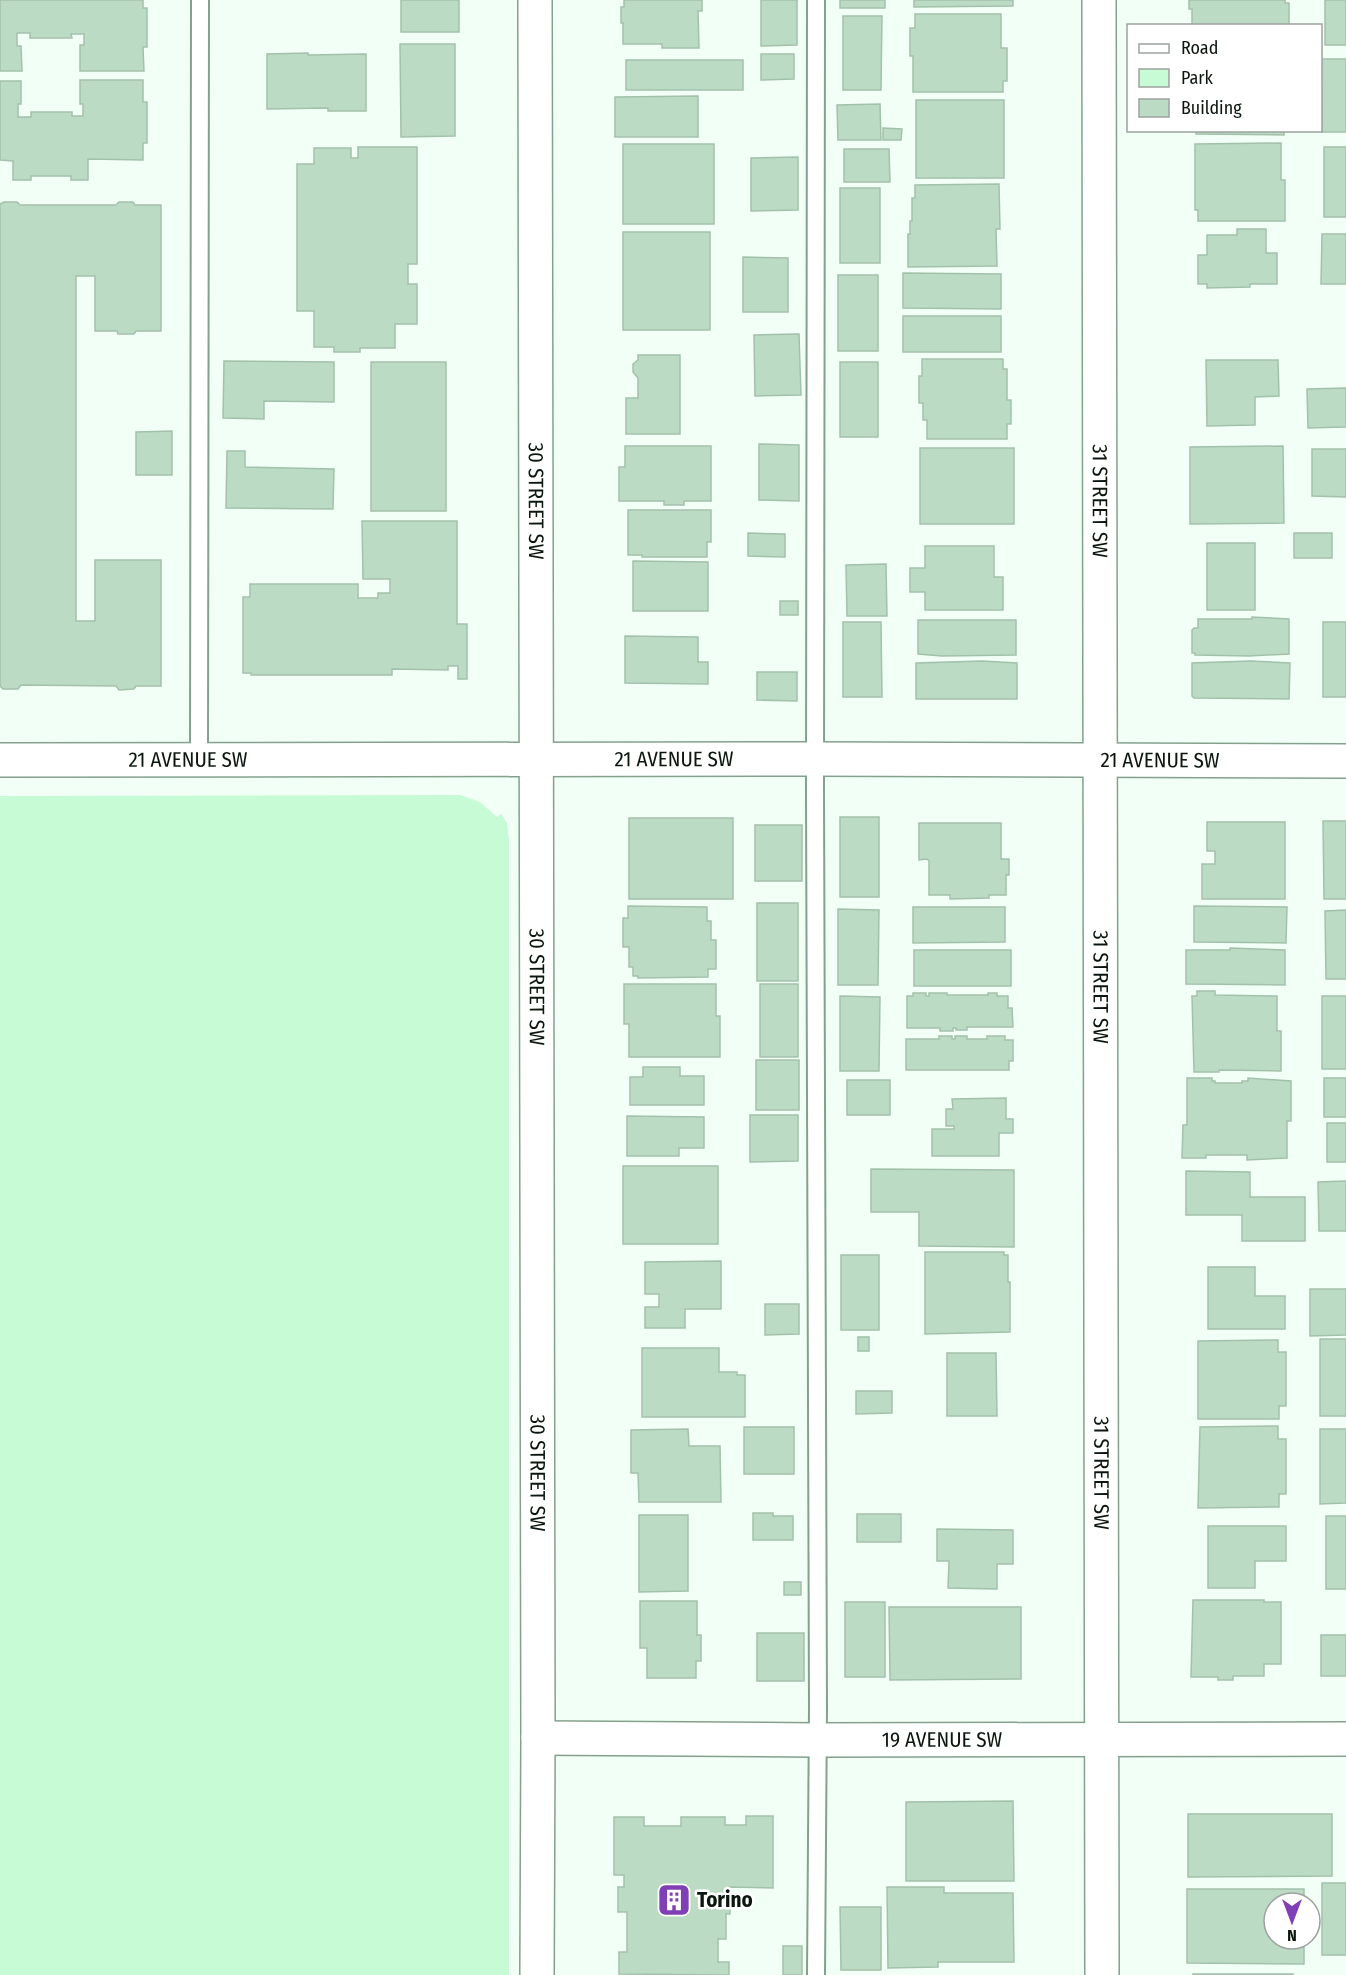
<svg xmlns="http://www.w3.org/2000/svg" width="1346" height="1975" font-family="'Fira Sans Condensed',sans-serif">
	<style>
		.green { fill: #c6fbd6 }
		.building { fill: #bcdbc5; stroke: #a2c1ab; stroke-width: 1.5 }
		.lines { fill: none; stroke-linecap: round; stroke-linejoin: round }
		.service-casing { stroke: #83a18c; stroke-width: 20 }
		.minor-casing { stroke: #83a18c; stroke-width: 36 }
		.service { stroke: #fff; stroke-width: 16 }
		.minor { stroke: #fff; stroke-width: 33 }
		.labels { text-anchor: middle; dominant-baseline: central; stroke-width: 5; stroke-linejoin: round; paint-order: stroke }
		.street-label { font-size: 21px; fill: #0b160e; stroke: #fff }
		.poi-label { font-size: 21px; font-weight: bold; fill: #0b160e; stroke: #fff; text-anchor: start }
	</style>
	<rect width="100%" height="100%" fill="#f2fff6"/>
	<path class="green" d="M 460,795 L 480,802 L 497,817 L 501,814 L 507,823 L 509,840 L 509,1975 L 0,1975 L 0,796 Z"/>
	<path class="building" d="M 0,0 L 143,0 L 143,8 L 147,8 L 147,47 L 143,47 L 144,71 L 80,71 L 80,45 L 84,45 L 84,34 L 71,34 L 72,38 L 30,38 L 30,33 L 17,33 L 17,46 L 21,46 L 22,71 L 0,71 Z
		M 401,0 L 459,0 L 459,32 L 401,32 Z
		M 624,0 L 702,0 L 702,11 L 698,11 L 699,48 L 662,48 L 662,44 L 623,44 L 623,23 L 621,23 L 621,7 L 624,7 Z
		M 761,0 L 797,0 L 797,45 L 761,46 Z
		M 840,0 L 885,0 L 885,8 L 840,8 Z
		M 914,0 L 1013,0 L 1013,6 L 914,7 Z
		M 1189,0 L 1285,0 L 1285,3 L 1289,3 L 1289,26 L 1192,26 L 1192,9 L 1189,9 Z
		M 1325,0 L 1346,0 L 1346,45 L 1325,45 Z
		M 915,14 L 1001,14 L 1001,48 L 1007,48 L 1007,81 L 1003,81 L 1003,92 L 913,92 L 913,56 L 910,56 L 910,28 L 915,28 Z
		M 843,16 L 882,16 L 881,90 L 843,90 Z
		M 400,44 L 455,44 L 455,136 L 401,137 Z
		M 308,53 L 308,55 L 366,54 L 366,111 L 328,111 L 328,108 L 267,109 L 267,54 Z
		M 761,54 L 794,54 L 794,79 L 761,80 Z
		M 1321,59 L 1346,59 L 1346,132 L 1322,132 Z
		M 626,60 L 743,60 L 743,90 L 626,90 Z
		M 80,80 L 143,80 L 143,102 L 147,102 L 147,143 L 143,143 L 143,160 L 88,159 L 88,180 L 71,180 L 71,176 L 31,176 L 31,180 L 13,180 L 13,161 L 0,160 L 0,81 L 21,81 L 21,104 L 18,104 L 18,117 L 31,117 L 31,112 L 72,112 L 72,116 L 83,116 L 83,104 L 80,104 Z
		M 698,96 L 698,137 L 615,137 L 615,97 Z
		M 916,100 L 1004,100 L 1004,178 L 916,178 Z
		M 880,104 L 881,140 L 838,140 L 837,105 Z
		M 883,128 L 902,129 L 901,140 L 883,140 Z
		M 1196,130 L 1284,130 L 1284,135 L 1196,134 Z
		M 1281,143 L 1281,180 L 1285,180 L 1285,221 L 1198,221 L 1198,210 L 1195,210 L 1195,144 Z
		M 623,144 L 714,144 L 714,224 L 623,224 Z
		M 358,147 L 417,147 L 417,264 L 408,264 L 408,284 L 417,284 L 417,324 L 395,324 L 395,348 L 360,348 L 360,352 L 334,352 L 334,347 L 314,347 L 314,311 L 297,311 L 297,164 L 314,164 L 314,148 L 351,148 L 351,158 L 358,158 Z
		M 1324,147 L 1346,147 L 1346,217 L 1324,217 Z
		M 844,149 L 889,149 L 890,182 L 844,182 Z
		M 798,157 L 798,210 L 751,211 L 751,158 Z
		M 999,184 L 1000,229 L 996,229 L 997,266 L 908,267 L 908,234 L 910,234 L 910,221 L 912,221 L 912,198 L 915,198 L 915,185 Z
		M 840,188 L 880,188 L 880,263 L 840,263 Z
		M 4,202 L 17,202 L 20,205 L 116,205 L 119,202 L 133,202 L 135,205 L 161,205 L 161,331 L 136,331 L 134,334 L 118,334 L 117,331 L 95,331 L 95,276 L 76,276 L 76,621 L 95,621 L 95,560 L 161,560 L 161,686 L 136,686 L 134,689 L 119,690 L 116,686 L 21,685 L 18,689 L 3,689 L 0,686 L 0,204 Z
		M 1237,229 L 1266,229 L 1266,253 L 1277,253 L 1277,284 L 1250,284 L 1250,287 L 1207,288 L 1207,284 L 1198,284 L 1198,255 L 1207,255 L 1207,235 L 1237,235 Z
		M 623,232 L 710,232 L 710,330 L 623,330 Z
		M 1322,234 L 1346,234 L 1346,284 L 1321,284 Z
		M 743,257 L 788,258 L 788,312 L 743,312 Z
		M 903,273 L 1001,274 L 1001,309 L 903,308 Z
		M 838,275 L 878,275 L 878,351 L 838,351 Z
		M 903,316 L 1001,316 L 1001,352 L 903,352 Z
		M 799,334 L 801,395 L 755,396 L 754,335 Z
		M 638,355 L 680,355 L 680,434 L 626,434 L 626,398 L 638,398 L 638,378 L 633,372 L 633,364 L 638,360 Z
		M 922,359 L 1003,359 L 1003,369 L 1007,369 L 1007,400 L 1011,400 L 1011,424 L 1007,424 L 1007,439 L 927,439 L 927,420 L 923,420 L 923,403 L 919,403 L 919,376 L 922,376 Z
		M 1206,360 L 1278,360 L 1279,396 L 1255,397 L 1255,425 L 1207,426 Z
		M 224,361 L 334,362 L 334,402 L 264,401 L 264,419 L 223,418 Z
		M 371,362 L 446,362 L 446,511 L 371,511 Z
		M 840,362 L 878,362 L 878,437 L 840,437 Z
		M 1346,388 L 1346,427 L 1308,428 L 1307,389 Z
		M 172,431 L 172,475 L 136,475 L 136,432 Z
		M 759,444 L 799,445 L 799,501 L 759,500 Z
		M 625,446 L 711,446 L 711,501 L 684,501 L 684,505 L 664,505 L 664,501 L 619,501 L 619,467 L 625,467 Z
		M 1283,446 L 1284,523 L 1190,524 L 1190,447 Z
		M 920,448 L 1014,448 L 1014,524 L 920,524 Z
		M 1312,449 L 1346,449 L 1346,497 L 1312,496 Z
		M 227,451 L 245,451 L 245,467 L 334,469 L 333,509 L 226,508 Z
		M 628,510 L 711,510 L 711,542 L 707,542 L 707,557 L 642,557 L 642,555 L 628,555 Z
		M 362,521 L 457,521 L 457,624 L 467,624 L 467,679 L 458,679 L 458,666 L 448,666 L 448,670 L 392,669 L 392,675 L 251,675 L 251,673 L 243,673 L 243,597 L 250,597 L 250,584 L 358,584 L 358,598 L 378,598 L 378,593 L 390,593 L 390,579 L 363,579 Z
		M 748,533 L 785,534 L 785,557 L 748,556 Z
		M 1294,533 L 1332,533 L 1332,558 L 1294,558 Z
		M 1207,543 L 1255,543 L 1255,610 L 1207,610 Z
		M 925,546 L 994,546 L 994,577 L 1003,577 L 1003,610 L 925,610 L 925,592 L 910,592 L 910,568 L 925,568 Z
		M 633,561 L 708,562 L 708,611 L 633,611 Z
		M 886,564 L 887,616 L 847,616 L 846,565 Z
		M 780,601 L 798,601 L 798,615 L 780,615 Z
		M 1252,617 L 1289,619 L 1289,654 L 1249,656 L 1195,655 L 1195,653 L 1192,653 L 1192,630 L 1194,628 L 1198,628 L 1198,619 L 1252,619 Z
		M 918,620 L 1016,620 L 1016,655 L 942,656 L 918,654 Z
		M 843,622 L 881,622 L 882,697 L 843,697 Z
		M 1323,622 L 1346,622 L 1346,697 L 1323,697 Z
		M 625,636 L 698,637 L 698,662 L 708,662 L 708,684 L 625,683 Z
		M 982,661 L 1017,663 L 1017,699 L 916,699 L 916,663 Z
		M 1250,661 L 1290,663 L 1289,699 L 1194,698 L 1192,696 L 1192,663 Z
		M 757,672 L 797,672 L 797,701 L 757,700 Z
		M 840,817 L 879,817 L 879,897 L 840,897 Z
		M 629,818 L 733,818 L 733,899 L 629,899 Z
		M 1323,821 L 1346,821 L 1346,899 L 1324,899 Z
		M 1207,822 L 1285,822 L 1285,899 L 1202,899 L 1202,864 L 1215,864 L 1215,851 L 1207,851 Z
		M 919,823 L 1001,823 L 1001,859 L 1009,859 L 1009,875 L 1006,875 L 1006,895 L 989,895 L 989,898 L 950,899 L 950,895 L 929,895 L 929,861 L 927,859 L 919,860 Z
		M 755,825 L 802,825 L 802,881 L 755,881 Z
		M 757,903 L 798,903 L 798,981 L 757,981 Z
		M 628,906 L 707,907 L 707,921 L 711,921 L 711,940 L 716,940 L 716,969 L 708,969 L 708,977 L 638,978 L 638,976 L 633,976 L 633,967 L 629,967 L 629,947 L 623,947 L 623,918 L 628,918 Z
		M 1194,906 L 1287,907 L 1286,943 L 1194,942 Z
		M 913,907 L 1005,907 L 1005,942 L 913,943 Z
		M 838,909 L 879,910 L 878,985 L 838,985 Z
		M 1346,910 L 1346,979 L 1326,979 L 1325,911 Z
		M 1230,948 L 1285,950 L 1285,985 L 1186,984 L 1186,950 L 1230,950 Z
		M 914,950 L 1011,950 L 1011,986 L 914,986 Z
		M 624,984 L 716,984 L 716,1016 L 720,1016 L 720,1057 L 629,1057 L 629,1024 L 624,1024 Z
		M 760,984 L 798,984 L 798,1057 L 760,1057 Z
		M 1197,991 L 1215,991 L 1215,995 L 1277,996 L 1277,1031 L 1281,1031 L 1281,1071 L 1219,1070 L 1219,1072 L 1194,1072 L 1192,996 L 1197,996 Z
		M 913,993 L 926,993 L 926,996 L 929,996 L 929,993 L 947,993 L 947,995 L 988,995 L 988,993 L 997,993 L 997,996 L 1008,996 L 1008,1008 L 1012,1008 L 1013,1027 L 967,1027 L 967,1030 L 956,1030 L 956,1028 L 953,1028 L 953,1031 L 940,1031 L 940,1028 L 907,1028 L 907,996 L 913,996 Z
		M 840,996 L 880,997 L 879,1071 L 840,1071 Z
		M 1322,996 L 1346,996 L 1346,1069 L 1322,1069 Z
		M 939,1036 L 952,1036 L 952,1039 L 955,1039 L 955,1036 L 967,1036 L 967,1039 L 987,1039 L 987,1036 L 1005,1036 L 1005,1040 L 1013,1040 L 1013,1061 L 1009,1061 L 1009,1070 L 906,1070 L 906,1039 L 939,1039 Z
		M 756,1060 L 799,1060 L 799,1110 L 756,1110 Z
		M 643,1067 L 680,1067 L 680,1076 L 704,1076 L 704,1105 L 630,1105 L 630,1077 L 643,1077 Z
		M 1187,1078 L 1212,1078 L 1212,1081 L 1215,1081 L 1215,1083 L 1242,1083 L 1242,1081 L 1248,1081 L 1248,1078 L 1291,1081 L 1291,1121 L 1287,1121 L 1287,1158 L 1247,1160 L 1247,1155 L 1206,1155 L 1206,1158 L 1182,1158 L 1183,1125 L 1187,1125 Z
		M 1324,1078 L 1346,1078 L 1346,1117 L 1324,1117 Z
		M 847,1080 L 890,1080 L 890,1115 L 847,1115 Z
		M 1006,1098 L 1006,1119 L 1013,1119 L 1013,1133 L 999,1133 L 999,1156 L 932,1156 L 932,1129 L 954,1129 L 954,1126 L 946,1126 L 946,1109 L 953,1109 L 952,1099 Z
		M 750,1115 L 798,1115 L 798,1161 L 750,1162 Z
		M 627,1116 L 704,1117 L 704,1148 L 679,1148 L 679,1156 L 627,1156 Z
		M 1327,1123 L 1346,1123 L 1346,1162 L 1327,1162 Z
		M 623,1166 L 718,1166 L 718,1244 L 623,1244 Z
		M 871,1169 L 1014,1170 L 1014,1247 L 919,1246 L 919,1212 L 871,1212 Z
		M 1186,1171 L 1250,1172 L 1250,1197 L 1305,1197 L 1305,1241 L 1242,1241 L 1242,1215 L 1186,1215 Z
		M 1346,1181 L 1346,1231 L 1319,1231 L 1318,1182 Z
		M 925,1252 L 1004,1252 L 1004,1255 L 1008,1255 L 1008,1282 L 1010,1282 L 1010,1332 L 925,1334 Z
		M 841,1255 L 879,1255 L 879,1330 L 841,1330 Z
		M 721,1261 L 721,1309 L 685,1309 L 685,1328 L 645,1328 L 645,1307 L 659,1307 L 659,1294 L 645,1294 L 645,1262 Z
		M 1208,1267 L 1255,1267 L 1255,1296 L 1285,1296 L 1285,1329 L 1208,1329 Z
		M 1310,1289 L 1346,1289 L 1346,1335 L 1310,1336 Z
		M 765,1304 L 799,1304 L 799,1334 L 765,1335 Z
		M 858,1337 L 869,1337 L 869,1351 L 858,1351 Z
		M 1320,1339 L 1346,1339 L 1346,1416 L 1320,1416 Z
		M 1278,1340 L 1278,1352 L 1286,1352 L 1286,1406 L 1279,1406 L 1279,1419 L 1198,1419 L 1198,1341 Z
		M 642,1348 L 719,1348 L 719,1372 L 737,1372 L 737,1375 L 745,1375 L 745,1417 L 642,1417 Z
		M 947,1353 L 996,1353 L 997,1416 L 947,1416 Z
		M 856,1391 L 892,1391 L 892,1413 L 856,1414 Z
		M 1278,1426 L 1278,1439 L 1286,1439 L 1286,1494 L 1279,1494 L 1279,1507 L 1198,1508 L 1200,1427 Z
		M 744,1427 L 794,1427 L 794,1474 L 744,1474 Z
		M 688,1429 L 689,1446 L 720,1446 L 721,1502 L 639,1502 L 638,1473 L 631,1473 L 631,1430 Z
		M 1320,1429 L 1346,1429 L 1346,1503 L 1320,1504 Z
		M 753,1513 L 773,1513 L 773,1516 L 793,1516 L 793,1540 L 753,1540 Z
		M 857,1514 L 901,1514 L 901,1542 L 857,1542 Z
		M 639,1515 L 688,1515 L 688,1591 L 639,1592 Z
		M 1326,1516 L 1346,1516 L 1346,1589 L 1326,1589 Z
		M 1208,1526 L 1286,1526 L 1286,1561 L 1255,1561 L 1255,1588 L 1208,1588 Z
		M 937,1529 L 1013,1530 L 1013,1564 L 997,1564 L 997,1589 L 948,1588 L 949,1561 L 937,1561 Z
		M 784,1582 L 801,1582 L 801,1595 L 784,1595 Z
		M 1193,1600 L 1264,1600 L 1264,1602 L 1281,1602 L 1281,1664 L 1264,1664 L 1264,1676 L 1233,1676 L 1233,1680 L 1218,1680 L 1218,1677 L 1191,1677 Z
		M 640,1601 L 697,1601 L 697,1635 L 701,1635 L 701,1661 L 696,1661 L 696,1678 L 647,1678 L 647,1648 L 640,1648 Z
		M 845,1602 L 885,1602 L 885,1677 L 845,1677 Z
		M 889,1607 L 1021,1607 L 1021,1679 L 890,1680 Z
		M 757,1633 L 804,1633 L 804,1681 L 757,1681 Z
		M 1321,1635 L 1346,1635 L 1346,1676 L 1321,1676 Z
		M 1013,1801 L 1014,1881 L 906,1881 L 906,1802 Z
		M 1188,1814 L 1332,1814 L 1332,1876 L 1188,1877 Z
		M 746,1816 L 773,1816 L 773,1888 L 730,1887 L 730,1914 L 726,1914 L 726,1939 L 718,1939 L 718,1962 L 729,1962 L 729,1975 L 619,1974 L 619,1952 L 627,1952 L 627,1912 L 618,1912 L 618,1887 L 624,1887 L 624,1875 L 614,1875 L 614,1817 L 644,1817 L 644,1826 L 681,1826 L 681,1817 L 725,1817 L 725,1825 L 746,1825 Z
		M 1322,1883 L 1346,1883 L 1346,1955 L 1322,1955 Z
		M 887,1887 L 944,1887 L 944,1893 L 1013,1893 L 1014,1962 L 938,1962 L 938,1967 L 888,1968 Z
		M 1187,1889 L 1304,1889 L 1304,1903 L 1274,1903 L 1274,1939 L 1304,1939 L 1304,1964 L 1187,1963 Z
		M 840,1907 L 881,1907 L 881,1970 L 841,1970 Z
		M 783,1946 L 802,1946 L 802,1975 L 783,1975 Z
		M 1193,1974 L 1293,1974 L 1293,1975 L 1193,1975 Z"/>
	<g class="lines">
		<g class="service-casing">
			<path id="service" d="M 816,0 L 815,791 L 818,1708 L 816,1975
				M 199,759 L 200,0"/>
		</g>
		<g class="minor-casing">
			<g id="minor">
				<path id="s1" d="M 535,0 L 538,1738 L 537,1975"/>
				<path id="s2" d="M 1099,0 L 1102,1975"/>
				<path id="s3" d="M 0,760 L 815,759 L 1346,761"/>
				<path id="s4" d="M 538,1738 L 818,1740 L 1346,1739"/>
			</g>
		</g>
		<use href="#service" class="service"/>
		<use href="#minor" class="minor"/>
	</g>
	<defs>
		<g id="building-square" transform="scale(1.725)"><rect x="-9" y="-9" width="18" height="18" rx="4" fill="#803fb4" stroke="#fff"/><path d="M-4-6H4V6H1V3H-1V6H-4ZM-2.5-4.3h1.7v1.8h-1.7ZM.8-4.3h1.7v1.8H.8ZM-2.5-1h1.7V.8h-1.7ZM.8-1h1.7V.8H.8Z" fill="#fff"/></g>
	</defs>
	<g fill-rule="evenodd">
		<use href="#building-square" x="674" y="1900"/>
	</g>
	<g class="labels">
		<g class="street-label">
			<text stroke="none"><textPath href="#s1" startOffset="501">30 STREET SW</textPath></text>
			<text stroke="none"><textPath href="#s2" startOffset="501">31 STREET SW</textPath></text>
			<text stroke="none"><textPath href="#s3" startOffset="188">21 AVENUE SW</textPath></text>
			<text stroke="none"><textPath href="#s3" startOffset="674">21 AVENUE SW</textPath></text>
			<text stroke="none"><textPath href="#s3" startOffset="1160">21 AVENUE SW</textPath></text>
			<text stroke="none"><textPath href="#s2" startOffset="987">31 STREET SW</textPath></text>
			<text stroke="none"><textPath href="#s1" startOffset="987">30 STREET SW</textPath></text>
			<text stroke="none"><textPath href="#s2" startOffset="1473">31 STREET SW</textPath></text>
			<text stroke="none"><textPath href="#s1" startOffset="1473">30 STREET SW</textPath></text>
			<text stroke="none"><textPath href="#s4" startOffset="404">19 AVENUE SW</textPath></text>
		</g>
		<g class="poi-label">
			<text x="697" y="1900">Torino</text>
		</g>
	</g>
	<rect x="1127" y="24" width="195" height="108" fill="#ffffff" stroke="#9da29f" stroke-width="1.5"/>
	<rect x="1139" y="44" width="30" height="9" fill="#ffffff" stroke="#9da29f" stroke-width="1.5"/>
	<text x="1181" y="54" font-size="18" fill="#0b160e">Road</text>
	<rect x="1139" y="69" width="30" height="18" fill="#c6fbd6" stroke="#9da29f" stroke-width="1.5"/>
	<text x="1181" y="84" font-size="18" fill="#0b160e">Park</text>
	<rect x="1139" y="99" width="30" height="18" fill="#bcdbc5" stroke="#9da29f" stroke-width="1.5"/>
	<text x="1181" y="114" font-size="18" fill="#0b160e">Building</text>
	<g transform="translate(1292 1921) rotate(180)"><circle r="28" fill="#ffffff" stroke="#9da29f" stroke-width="1.5"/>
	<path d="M0-4.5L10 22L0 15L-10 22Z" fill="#803fb4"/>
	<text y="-9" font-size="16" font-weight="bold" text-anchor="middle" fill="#0b160e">N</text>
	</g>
</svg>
